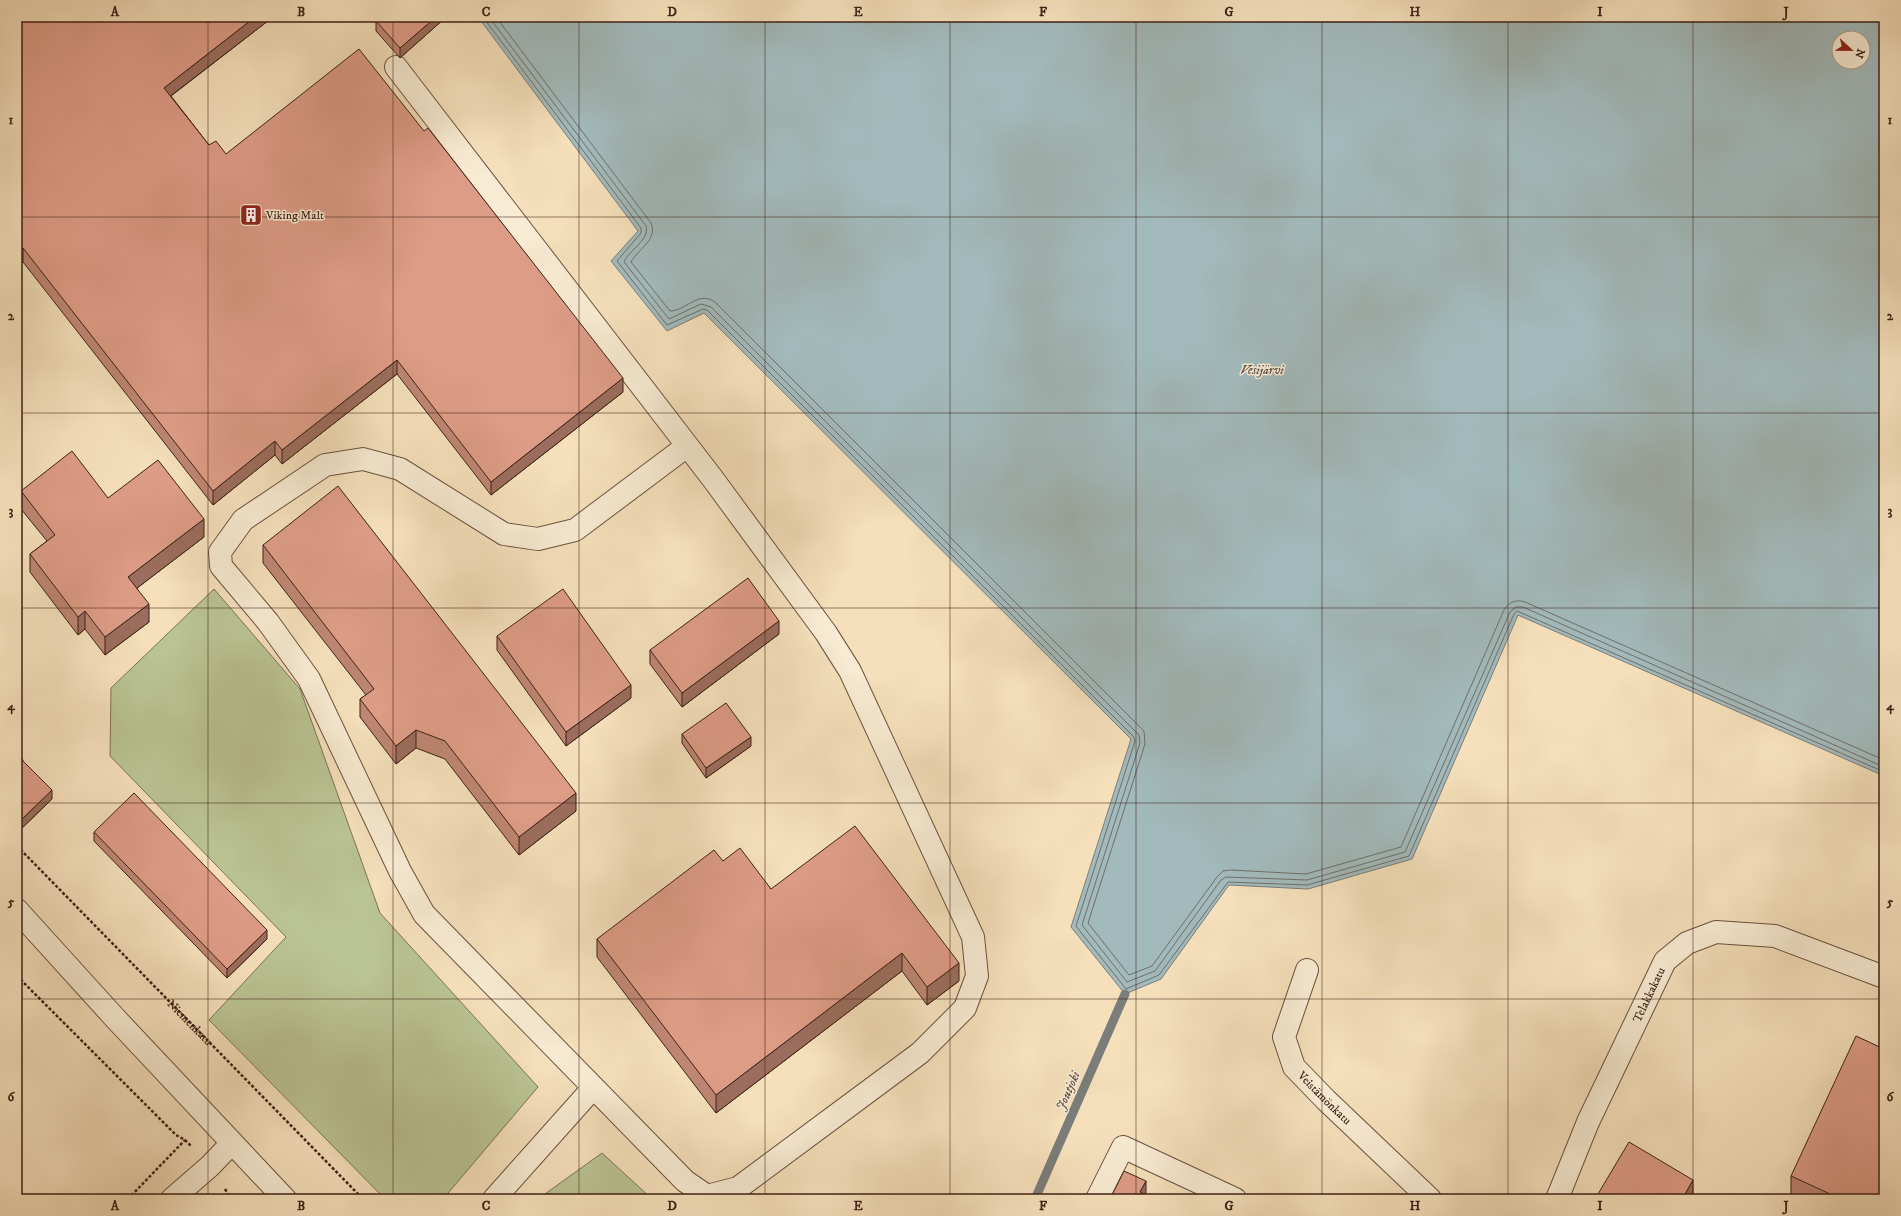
<svg xmlns="http://www.w3.org/2000/svg" width="1901" height="1216" font-family="'IM FELL DW Pica',serif">
	<style>
		.green { fill: #bac392; stroke: #7c7254 }
		.water { fill: #a2babc; stroke: #7a7d7a; fill-rule: evenodd }
		.lines { fill: none; stroke-linecap: round; stroke-linejoin: round }
		.shore { stroke: #706e69; stroke-width: 1 }
		.stream { stroke: #7a7d7a; stroke-width: 9 }
		.minor-casing { stroke: #6c513f; stroke-width: 24 }
		.path { stroke: #3e2116; stroke-width: 2.5; stroke-dasharray: 3 2; stroke-linecap: butt }
		.minor { stroke: #f8ebd3; stroke-width: 22 }
		.wall { fill: #be8673; stroke: #3e2116 }
		.shaded-wall { fill: #9b6d5e; stroke: #3e2116 }
		.building { fill: #dd9c86; stroke: #3e2116 }
		.grid { fill: none; stroke: #3e2116; stroke-width: 1; stroke-opacity: 0.55 }
		.labels { text-anchor: middle; dominant-baseline: central; stroke-width: 3; stroke-linejoin: round; paint-order: stroke }
		.poi-label { font-size: 12px; fill: #3e2116; stroke: #f8ebd3; text-anchor: start }
		.street-label { font-size: 12px; fill: #3e2116; stroke: #f8ebd3 }
		.water-label { font-size: 13px; font-style: italic; fill: #5c4f48; stroke: #f8ebd3 }
		.neatline { fill: none; stroke: #3e2116; stroke-width: 1.5 }
		.grid-label { font-size: 13px; text-anchor: middle; font-weight: bold; fill: #3e2116 }
	</style>
	<rect width="100%" height="100%" fill="#f5e0bb"/>
	<filter id="stains"><feTurbulence type="fractalNoise" baseFrequency=".005" numOctaves="4"/><feColorMatrix values="0 0 0 0 .2 0 0 0 0 .09 0 0 0 0 .02 0 0 0 .5 -.17"/></filter>
	<radialGradient id="worn" r=".72"><stop offset=".6" stop-color="#630" stop-opacity="0"/><stop offset="1" stop-color="#630" stop-opacity=".3"/></radialGradient>
	<path class="green" d="M 214,589 L 300,689 L 380,913 L 538,1087 L 443,1199 L 385,1199 L 209,1020 L 286,937 L 110,756 L 111,688 Z
		M 602,1153 L 652,1199 L 538,1199 Z"/>
	<path class="water" d="M 478,17 L 1884,17 L 1884,776 L 1518,615 L 1412,859 L 1308,889 L 1229,885 L 1161,979 L 1125,994 L 1071,927 L 1131,739 L 704,313 L 667,331 L 611,261 L 638,231 ZM 1839,38 L 1863,38 L 1863,62 L 1839,62 Z"/>
	<g class="lines">
		<path class="shore" d="M 483,17 L 641,228 L 641,233 L 617,261 L 667,325 L 703,309 L 707,310 L 1134,737 L 1135,741 L 1076,926 L 1126,989 L 1159,975 L 1228,882 L 1307,885 L 1409,856 L 1514,614 L 1517,611 L 1884,772
			M 489,17 L 646,226 C 650,240 629,250 624,262 L 669,319 L 701,304 L 711,307 L 1139,735 L 1140,743 L 1082,925 L 1127,982 L 1155,971 L 1221,880 L 1226,877 L 1307,880 L 1405,852 L 1510,612 L 1516,607 L 1523,607 L 1884,767
			M 496,17 L 651,223 C 658,240 638,249 631,262 L 670,311 C 686,311 698,290 715,302 L 1144,731 L 1145,744 L 1088,923 L 1129,975 L 1152,966 L 1217,877 L 1223,871 L 1230,870 L 1306,874 L 1401,847 L 1504,610 C 1509,602 1516,599 1525,602 L 1884,760"/>
		<path class="stream" d="M 1035,1199 L 1125,994"/>
		<g class="minor-casing">
			<g id="minor">
				<path d="M 396,67 L 713,479 L 826,633 L 850,671 L 973,937 L 977,976 L 965,1008 L 920,1053 L 738,1188 L 707,1196 L 685,1181 L 424,914 L 400,871 L 309,679 L 268,622 L 221,566 L 220,552 L 243,520 L 325,465 L 363,459 L 400,469 L 504,534 L 538,539 L 575,530 L 687,446"/>
				<path d="M 17,910 L 114,1017 L 285,1199"/>
				<path id="s2" d="M 1307,970 L 1284,1037 L 1294,1067 L 1326,1100 L 1430,1199"/>
				<path d="M 172,1199 L 210,1166 L 232,1143"/>
				<path d="M 494,1199 L 593,1088"/>
				<path d="M 1097,1199 L 1123,1147 L 1235,1199"/>
				<path id="s3" d="M 1557,1199 L 1588,1122 L 1665,961 L 1687,943 L 1716,932 L 1775,936 L 1884,977"/>
			</g>
		</g>
		<g class="path">
			<path id="s1" d="M 17,846 L 363,1199"/>
			<path d="M 17,976 L 176,1135 L 185,1140 L 191,1146"/>
			<path d="M 225,1189 L 231,1199"/>
			<path d="M 128,1199 L 185,1140"/>
		</g>
		<use href="#minor" class="minor"/>
	</g>
	<path class="wall" d="M 28,17 L 273,17 L 171,96 L 209,145 L 226,154 L 623,392 L 491,495 L 397,374 L 282,464 L 275,455 L 213,505 L 23,262 L 19,266 L 17,263 L 17,26 Z
		M 445,17 L 445,18 L 400,58 L 376,31 L 376,21 Z
		M 21,491 L 108,498 L 204,537 L 137,588 L 149,622 L 105,655 L 85,629 L 78,635 L 30,572 L 30,554 L 47,541 L 21,509 Z
		M 263,545 L 576,811 L 519,855 L 445,759 L 416,748 L 396,764 L 360,717 L 360,699 L 366,695 L 263,563 Z
		M 779,634 L 682,707 L 650,664 L 650,650 Z
		M 497,636 L 631,698 L 566,746 L 497,650 Z
		M 682,734 L 751,746 L 706,778 L 682,743 Z
		M 17,746 L 23,761 L 52,799 L 20,830 L 17,827 Z
		M 94,832 L 267,939 L 227,978 L 94,841 Z
		M 723,861 L 771,889 L 959,981 L 927,1005 L 902,971 L 716,1113 L 597,957 L 597,939 Z
		M 1791,1176 L 1884,1199 L 1802,1199 L 1791,1194 Z"/>
	<path class="shaded-wall" d="M 255,17 L 273,17 L 164,101 L 164,88 Z
		M 436,17 L 445,17 L 445,18 L 400,58 L 400,48 Z
		M 23,248 L 23,262 L 19,266 L 19,252 Z
		M 397,360 L 397,374 L 282,464 L 282,450 Z
		M 623,378 L 623,392 L 491,495 L 491,482 Z
		M 275,441 L 275,455 L 213,505 L 213,491 Z
		M 204,519 L 204,537 L 128,595 L 128,577 Z
		M 149,604 L 149,622 L 105,655 L 105,637 Z
		M 85,611 L 85,629 L 78,635 L 78,617 Z
		M 779,621 L 779,634 L 682,707 L 682,693 Z
		M 631,685 L 631,698 L 566,746 L 566,732 Z
		M 416,730 L 416,748 L 396,764 L 396,746 Z
		M 751,737 L 751,746 L 706,778 L 706,768 Z
		M 52,790 L 52,799 L 20,830 L 20,821 Z
		M 576,793 L 576,811 L 519,855 L 519,837 Z
		M 267,930 L 267,939 L 227,978 L 227,969 Z
		M 902,953 L 902,971 L 716,1113 L 716,1095 Z
		M 959,963 L 959,981 L 927,1005 L 927,987 Z
		M 1693,1180 L 1693,1194 L 1690,1199 L 1684,1199 L 1684,1196 Z
		M 1146,1181 L 1146,1199 L 1140,1192 Z"/>
	<path class="building" d="M 28,17 L 255,17 L 164,88 L 209,145 L 216,141 L 226,154 L 359,49 L 424,131 L 428,128 L 623,378 L 491,482 L 397,360 L 282,450 L 275,441 L 213,491 L 23,248 L 19,252 L 17,249 L 17,26 Z
		M 381,17 L 436,17 L 400,48 L 376,21 Z
		M 72,451 L 108,498 L 158,460 L 204,519 L 128,577 L 149,604 L 105,637 L 85,611 L 78,617 L 30,554 L 55,535 L 21,491 Z
		M 338,486 L 576,793 L 519,837 L 445,741 L 416,730 L 396,746 L 360,699 L 374,689 L 263,545 Z
		M 748,578 L 779,621 L 682,693 L 650,650 Z
		M 563,589 L 631,685 L 566,732 L 497,636 Z
		M 726,703 L 751,737 L 706,768 L 682,734 Z
		M 17,746 L 23,761 L 52,790 L 20,821 L 17,818 Z
		M 134,793 L 267,930 L 227,969 L 94,832 Z
		M 855,826 L 959,963 L 927,987 L 902,953 L 716,1095 L 597,939 L 714,850 L 723,861 L 740,848 L 771,889 Z
		M 1856,1036 L 1884,1049 L 1884,1199 L 1841,1199 L 1791,1176 Z
		M 1629,1142 L 1693,1180 L 1684,1196 L 1689,1199 L 1595,1199 Z
		M 1124,1171 L 1146,1181 L 1140,1192 L 1155,1199 L 1110,1199 Z"/>
	<path class="grid" d="M 208,17 L 208,1199M 393,17 L 393,1199M 579,17 L 579,1199M 765,17 L 765,1199M 950,17 L 950,1199M 1136,17 L 1136,1199M 1322,17 L 1322,1199M 1508,17 L 1508,1199M 1693,17 L 1693,1199M 17,217 L 1884,217M 17,413 L 1884,413M 17,608 L 1884,608M 17,803 L 1884,803M 17,999 L 1884,999"/>
	<defs>
		<g id="building-square" transform="scale(1.15)"><rect x="-9" y="-9" width="18" height="18" rx="4" fill="#8f2418" stroke="#f8ebd3"/><path d="M-4-6H4V6H1V3H-1V6H-4ZM-2.5-4.3h1.7v1.8h-1.7ZM.8-4.3h1.7v1.8H.8ZM-2.5-1h1.7V.8h-1.7ZM.8-1h1.7V.8H.8Z" fill="#fff"/></g>
	</defs>
	<g fill-rule="evenodd">
		<use href="#building-square" x="251" y="215"/>
	</g>
	<g class="labels">
		<g class="poi-label">
			<text x="266" y="215">Viking Malt</text>
		</g>
		<g class="street-label">
			<text stroke="none"><textPath href="#s3" startOffset="224">Telakkakatu</textPath></text>
			<text stroke="none"><textPath href="#s1" startOffset="247">Niemenkatu</textPath></text>
			<text stroke="none"><textPath href="#s2" startOffset="146">Veistämönkatu</textPath></text>
		</g>
		<g class="water-label">
			<text x="1262" y="370">Vesijärvi</text>
			<text transform="translate(1068 1091) rotate(-66)">Joutjoki</text>
		</g>
	</g>
	<rect width="1901" height="1216" fill="none" stroke="#f5e0bb" stroke-width="44"/>
	<g transform="translate(1851 50) rotate(112)"><circle r="19" fill="#f8ebd3" stroke="#ae9a87"/>
	<path d="M0-3L7 15L0 10L-7 15Z" fill="#8f2418"/>
	<text y="-6" font-size="11" font-weight="bold" text-anchor="middle" fill="#3e2116">N</text>
	</g>
	<rect x="22" y="22" width="1857" height="1172" class="neatline"/>
	<g class="grid-label">
		<text x="115" y="16">A</text>
		<text x="301" y="16">B</text>
		<text x="486" y="16">C</text>
		<text x="672" y="16">D</text>
		<text x="858" y="16">E</text>
		<text x="1043" y="16">F</text>
		<text x="1229" y="16">G</text>
		<text x="1415" y="16">H</text>
		<text x="1600" y="16">I</text>
		<text x="1786" y="16">J</text>
		<text x="11" y="124">1</text>
		<text x="1890" y="124">1</text>
		<text x="11" y="320">2</text>
		<text x="1890" y="320">2</text>
		<text x="11" y="515">3</text>
		<text x="1890" y="515">3</text>
		<text x="11" y="710">4</text>
		<text x="1890" y="710">4</text>
		<text x="11" y="906">5</text>
		<text x="1890" y="906">5</text>
		<text x="11" y="1101">6</text>
		<text x="1890" y="1101">6</text>
		<text x="115" y="1210">A</text>
		<text x="301" y="1210">B</text>
		<text x="486" y="1210">C</text>
		<text x="672" y="1210">D</text>
		<text x="858" y="1210">E</text>
		<text x="1043" y="1210">F</text>
		<text x="1229" y="1210">G</text>
		<text x="1415" y="1210">H</text>
		<text x="1600" y="1210">I</text>
		<text x="1786" y="1210">J</text>
	</g>
	<rect width="100%" height="100%" filter="url(#stains)"/>
	<rect width="100%" height="100%" fill="url(#worn)"/>
</svg>
